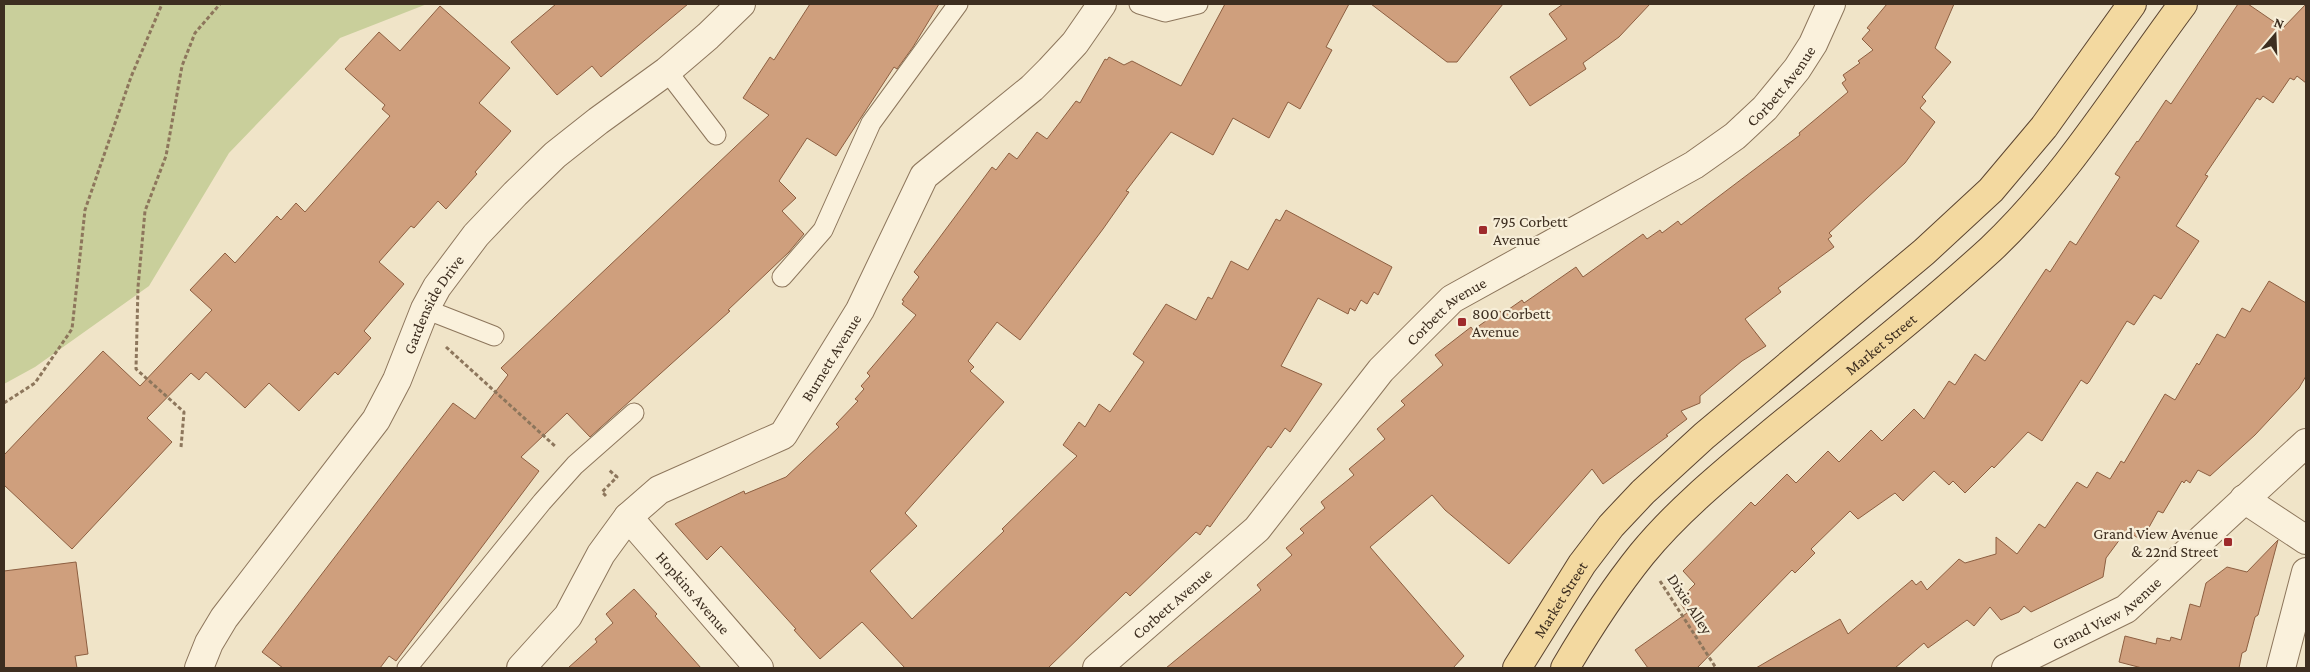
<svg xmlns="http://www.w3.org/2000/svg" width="2310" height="672" font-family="'Crimson Pro',serif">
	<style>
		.green { fill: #c9cf9b }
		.building { fill: #cf9f7d; stroke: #8d5f41 }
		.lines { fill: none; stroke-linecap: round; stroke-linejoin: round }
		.service-casing { stroke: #8d765c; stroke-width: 21 }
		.minor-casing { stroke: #8d765c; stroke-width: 30 }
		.primary-casing { stroke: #5b4430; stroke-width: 30 }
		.path { stroke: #8d765c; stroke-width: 3; stroke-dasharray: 4 2.5; stroke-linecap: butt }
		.service { stroke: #faf1dc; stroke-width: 19 }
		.minor { stroke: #faf1dc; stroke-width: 28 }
		.primary { stroke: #f3d9a0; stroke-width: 28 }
		.poi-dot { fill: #9e2a2b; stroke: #f7eed8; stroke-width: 2 }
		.labels { text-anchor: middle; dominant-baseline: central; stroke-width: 4.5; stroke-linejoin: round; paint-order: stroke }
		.street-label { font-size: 16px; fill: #3d2e20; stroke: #f7eed8 }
		.poi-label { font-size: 16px; fill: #3d2e20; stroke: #f7eed8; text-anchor: start }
	</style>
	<rect width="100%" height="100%" fill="#f0e4c8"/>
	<path class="green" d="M 4,4 L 427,4 L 340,38 L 229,153 L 149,286 L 35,367 L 4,384 Z"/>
	<path class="building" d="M 556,4 L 688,4 L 601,77 L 592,66 L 557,95 L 511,42 Z
		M 810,4 L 939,4 L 913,47 L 897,69 L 894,67 L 836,156 L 807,138 L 779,181 L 796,198 L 782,211 L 804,234 L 789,252 L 728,310 L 730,311 L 590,437 L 567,413 L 521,457 L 539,471 L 396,661 L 389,656 L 380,668 L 283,668 L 262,652 L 453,403 L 475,419 L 508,375 L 501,368 L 769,115 L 743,98 L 770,57 L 774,60 Z
		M 1225,4 L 1349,4 L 1326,47 L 1332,50 L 1300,109 L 1288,102 L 1269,138 L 1233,118 L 1213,155 L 1171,132 L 1126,191 L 1129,192 L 1103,229 L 1020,340 L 997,322 L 968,361 L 974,367 L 970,371 L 1004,402 L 905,513 L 917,526 L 870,571 L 912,619 L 1004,531 L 1002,529 L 1077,456 L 1063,445 L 1079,422 L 1085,427 L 1099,404 L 1110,412 L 1144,362 L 1133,354 L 1166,304 L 1196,320 L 1208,297 L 1212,299 L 1231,261 L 1248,270 L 1276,219 L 1280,221 L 1286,210 L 1392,267 L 1378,295 L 1374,292 L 1367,304 L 1361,300 L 1355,311 L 1350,308 L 1348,314 L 1318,298 L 1281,366 L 1322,384 L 1290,432 L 1285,428 L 1271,448 L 1268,446 L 1210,527 L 1207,525 L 1200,535 L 1196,532 L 1130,596 L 1126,592 L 1048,668 L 905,668 L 862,622 L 820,659 L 794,630 L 796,629 L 721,546 L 707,560 L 675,524 L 744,491 L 745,494 L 786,477 L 839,427 L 836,424 L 858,401 L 855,399 L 864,389 L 861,386 L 870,376 L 867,373 L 916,315 L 902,304 L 904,301 L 902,300 L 919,277 L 914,272 L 992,167 L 996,170 L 1009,153 L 1017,159 L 1037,132 L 1047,139 L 1076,101 L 1080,103 L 1105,59 L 1107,60 L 1109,57 L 1124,65 L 1132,61 L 1181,86 Z
		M 1371,4 L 1503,4 L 1457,62 L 1447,62 Z
		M 1563,4 L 1650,4 L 1619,37 L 1583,63 L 1586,69 L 1530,106 L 1510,77 L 1567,39 L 1549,14 Z
		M 1887,4 L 1954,4 L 1935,48 L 1951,62 L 1922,97 L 1926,101 L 1920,108 L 1935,122 L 1905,163 L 1829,233 L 1832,236 L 1828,239 L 1834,247 L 1778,288 L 1781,292 L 1745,319 L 1766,346 L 1742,361 L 1700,396 L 1700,403 L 1681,411 L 1687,419 L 1666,435 L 1668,436 L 1603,484 L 1592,469 L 1509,564 L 1445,510 L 1432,495 L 1370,547 L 1464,656 L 1453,668 L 1166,668 L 1261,590 L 1257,585 L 1292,555 L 1286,548 L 1304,533 L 1300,529 L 1325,508 L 1321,502 L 1354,475 L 1349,469 L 1385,439 L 1377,429 L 1405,405 L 1401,401 L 1443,365 L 1435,355 L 1471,327 L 1473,330 L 1500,311 L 1502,314 L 1522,300 L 1524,303 L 1576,267 L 1583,277 L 1643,234 L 1647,239 L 1660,230 L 1662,233 L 1678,221 L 1681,225 L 1800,135 L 1799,133 L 1848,92 L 1842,83 L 1846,80 L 1843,75 L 1860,63 L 1858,61 L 1873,50 L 1862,39 L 1870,30 L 1867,28 Z
		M 2238,4 L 2248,4 L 2283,28 L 2306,4 L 2306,83 L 2297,76 L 2294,80 L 2290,78 L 2273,103 L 2263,96 L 2260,100 L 2257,98 L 2205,175 L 2208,176 L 2176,226 L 2199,241 L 2161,299 L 2154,295 L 2134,325 L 2127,321 L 2089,382 L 2087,384 L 2081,380 L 2042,441 L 2028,432 L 1994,468 L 1992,466 L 1965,493 L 1953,481 L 1949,485 L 1934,471 L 1903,501 L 1895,493 L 1858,519 L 1850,511 L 1811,549 L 1815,553 L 1795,573 L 1792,570 L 1697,668 L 1648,668 L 1635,650 L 1687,613 L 1681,604 L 1686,599 L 1683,596 L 1695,584 L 1683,571 L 1751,502 L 1755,506 L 1787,474 L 1796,483 L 1828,451 L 1839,462 L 1871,430 L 1882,441 L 1914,409 L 1924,419 L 1949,381 L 1955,385 L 1975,354 L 1985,361 L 2046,269 L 2050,272 L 2070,241 L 2076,245 L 2120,177 L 2115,174 L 2137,141 L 2138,142 L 2166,100 L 2171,104 Z
		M 440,6 L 510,68 L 479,103 L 511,131 L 475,172 L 477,174 L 446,209 L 438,201 L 414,228 L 411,226 L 379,262 L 404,284 L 364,331 L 371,338 L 338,375 L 335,372 L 299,411 L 269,383 L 245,408 L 206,372 L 199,380 L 191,373 L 147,418 L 172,442 L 72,549 L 4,485 L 4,455 L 103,351 L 140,386 L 212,310 L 190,290 L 225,253 L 235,263 L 277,216 L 281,220 L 296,203 L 305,212 L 390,116 L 382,109 L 385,105 L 345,69 L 379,32 L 400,51 Z
		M 2269,281 L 2306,303 L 2306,376 L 2299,388 L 2255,435 L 2210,476 L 2198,470 L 2190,483 L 2186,480 L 2184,483 L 2182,481 L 2163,513 L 2158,511 L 2142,540 L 2126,531 L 2106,558 L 2103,577 L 2031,612 L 2024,606 L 2019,612 L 2001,620 L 1990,607 L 1974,626 L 1967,620 L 1928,648 L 1924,643 L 1895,668 L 1756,668 L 1840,619 L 1848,634 L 1912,580 L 1916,585 L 1921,581 L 1927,590 L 1959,559 L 1965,563 L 1996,554 L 1996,537 L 2017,554 L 2039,524 L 2045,528 L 2077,482 L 2087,488 L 2097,472 L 2110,479 L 2121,461 L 2124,463 L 2165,394 L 2175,400 L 2197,363 L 2199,365 L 2217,334 L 2225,338 L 2242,308 L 2250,312 Z
		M 2278,540 L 2258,615 L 2255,617 L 2246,651 L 2242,653 L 2239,668 L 2142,668 L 2119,662 L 2125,636 L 2156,644 L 2157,638 L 2170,641 L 2171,637 L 2181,640 L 2190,604 L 2200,607 L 2206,583 L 2227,567 L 2247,572 Z
		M 76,562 L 88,654 L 75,656 L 77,668 L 4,668 L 4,571 Z
		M 634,589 L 657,614 L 655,616 L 701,668 L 568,668 L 597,642 L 595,639 L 613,623 L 606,614 Z"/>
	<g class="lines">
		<g class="service-casing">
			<path id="service" d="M 1139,4 L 1165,12 L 1198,4
				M 667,71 L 716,135
				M 782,277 L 823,230 L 871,123 L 958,4
				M 425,309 L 494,336
				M 407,668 L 542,502 L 575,465 L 634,413"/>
		</g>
		<g class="minor-casing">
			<g id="minor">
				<path d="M 2244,499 L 2306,540"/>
				<path id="s1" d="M 628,517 L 759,668"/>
				<path id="s2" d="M 199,668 L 209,643 L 224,618 L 376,420 L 397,380 L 425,309 L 437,287 L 476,235 L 515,194 L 555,155 L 598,121 L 667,71 L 708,36 L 741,4"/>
				<path id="s3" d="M 521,668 L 568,616 L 601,554 L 628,517 L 659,490 L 783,435 L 860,310 L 924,176 L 1032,88 L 1050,70 L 1075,43 L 1102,4"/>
				<path id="s4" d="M 1097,668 L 1257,529 L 1381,370 L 1452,299 L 1694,165 L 1735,136 L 1765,108 L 1797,69 L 1813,44 L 1831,4"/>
				<path id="s5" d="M 2006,668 L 2126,609 L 2306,443"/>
				<path d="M 2281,668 L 2306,572"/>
			</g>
		</g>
		<g class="primary-casing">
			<g id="primary">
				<path id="s6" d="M 1517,668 L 1582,564 L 1611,526 L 1643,492 L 1704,436 L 1924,252 L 1991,190 L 2044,127 L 2132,4"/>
				<path id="s7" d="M 1565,668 C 1588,629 1613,590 1642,554 C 1679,509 1725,472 1769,435 C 1843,374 1920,314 1991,249 C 2067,177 2121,87 2183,4"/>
			</g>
		</g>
		<path class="path" d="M 446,347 L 556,447
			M 4,403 L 35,383 L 72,329 L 85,210 L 131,77 L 162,4
			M 181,447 L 184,412 L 136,369 L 138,287 L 145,211 L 166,156 L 182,66 L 195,33 L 220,4
			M 606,496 L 602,492 L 617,477 L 609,470
			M 1660,581 L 1716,668"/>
		<use href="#service" class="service"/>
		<use href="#minor" class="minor"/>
		<use href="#primary" class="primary"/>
	</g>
	<g class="poi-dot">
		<rect x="1478" y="225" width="10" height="10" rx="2.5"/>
		<rect x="1457" y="317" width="10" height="10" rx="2.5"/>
		<rect x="2223" y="537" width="10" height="10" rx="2.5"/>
	</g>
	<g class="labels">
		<g class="street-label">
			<text stroke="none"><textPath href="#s4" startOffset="909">Corbett Avenue</textPath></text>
			<text stroke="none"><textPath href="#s2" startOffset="435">Gardenside Drive</textPath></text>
			<text stroke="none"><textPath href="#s4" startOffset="502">Corbett Avenue</textPath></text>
			<text stroke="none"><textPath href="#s7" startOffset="456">Market Street</textPath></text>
			<text stroke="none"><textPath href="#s3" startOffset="454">Burnett Avenue</textPath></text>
			<text stroke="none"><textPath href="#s1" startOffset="100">Hopkins Avenue</textPath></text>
			<text stroke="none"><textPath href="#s6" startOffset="81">Market Street</textPath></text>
			<text stroke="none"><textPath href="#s4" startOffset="99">Corbett Avenue</textPath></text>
			<text transform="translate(1690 604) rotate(57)">Dixie Alley</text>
			<text stroke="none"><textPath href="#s5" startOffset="115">Grand View Avenue</textPath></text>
		</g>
		<g class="poi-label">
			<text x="1493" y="221">795 Corbett<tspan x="1493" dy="18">Avenue</tspan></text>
			<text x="1472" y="313">800 Corbett<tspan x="1472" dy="18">Avenue</tspan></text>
			<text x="2218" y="533" text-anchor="end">Grand View Avenue<tspan x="2218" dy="18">&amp; 22nd Street</tspan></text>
		</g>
	</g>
	<rect width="2310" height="672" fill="none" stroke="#3d2e20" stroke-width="10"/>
	<g transform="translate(2275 35) rotate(19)" stroke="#f7eed8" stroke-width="4" paint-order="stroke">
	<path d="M0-4L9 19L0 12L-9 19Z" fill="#3d2e20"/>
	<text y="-8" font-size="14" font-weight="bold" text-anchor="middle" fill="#3d2e20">N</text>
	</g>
</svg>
